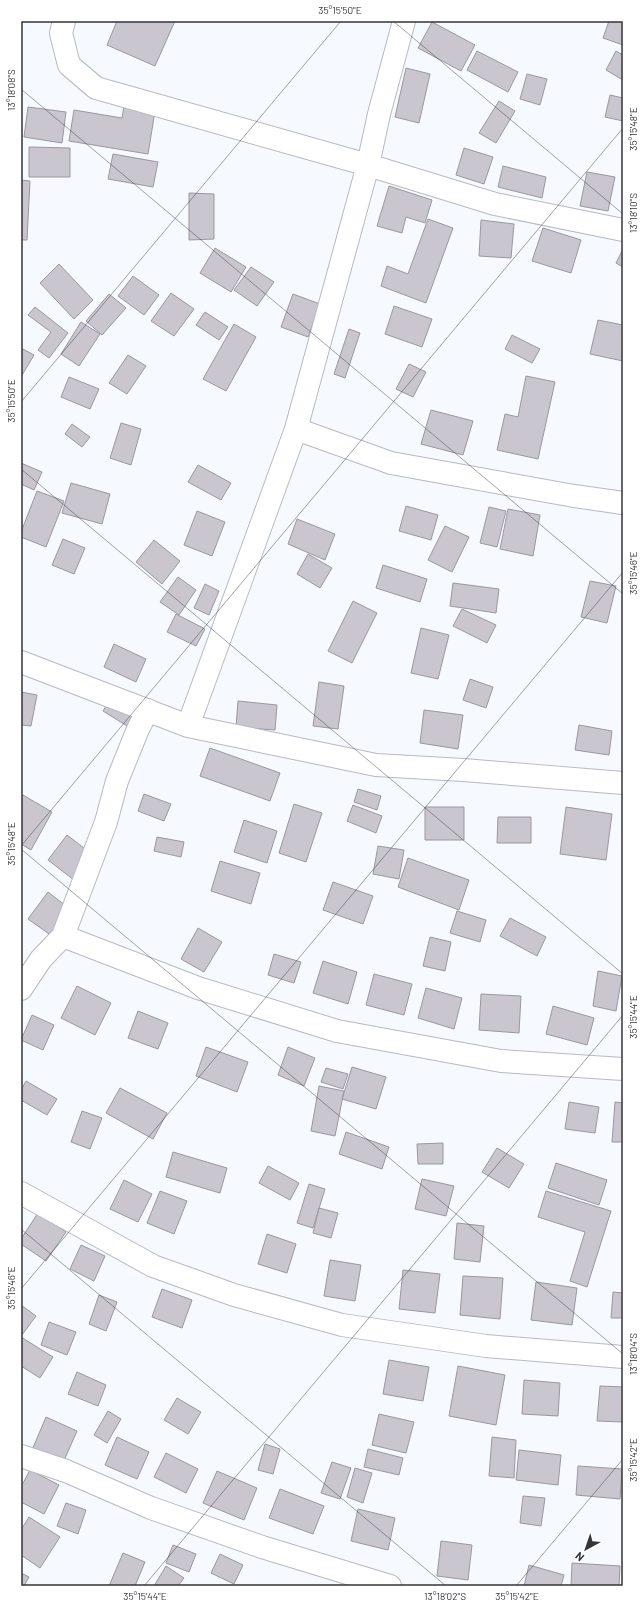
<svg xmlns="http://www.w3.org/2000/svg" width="644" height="1607" font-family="Barlow,sans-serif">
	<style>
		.building { fill: #c9c6d0; stroke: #9a97a1 }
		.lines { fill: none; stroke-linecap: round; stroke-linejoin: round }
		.minor-casing { stroke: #b7bac4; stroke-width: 24 }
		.minor { stroke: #fff; stroke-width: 22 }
		.ticks { fill: none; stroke: #343539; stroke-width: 1; stroke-opacity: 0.45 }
		.neatline { fill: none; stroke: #343539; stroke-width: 1.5 }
		.ticks-label { font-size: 10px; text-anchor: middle; fill: #343539 }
	</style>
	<rect width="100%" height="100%" fill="#f6f9ff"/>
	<path class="building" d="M 117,21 L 175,21 L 155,66 L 107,45 Z
		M 609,21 L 623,21 L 623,45 L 603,38 Z
		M 432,22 L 475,45 L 461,71 L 418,48 Z
		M 477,51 L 518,72 L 508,92 L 467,70 Z
		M 616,51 L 623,55 L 623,80 L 606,70 Z
		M 406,68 L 430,74 L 419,123 L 395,117 Z
		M 527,74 L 547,79 L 540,105 L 520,99 Z
		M 610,95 L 623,98 L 623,121 L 605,117 Z
		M 499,101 L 515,111 L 496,143 L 479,133 Z
		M 124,106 L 155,111 L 148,154 L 69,141 L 74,110 L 122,118 Z
		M 28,107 L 66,112 L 62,143 L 24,137 Z
		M 29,147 L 70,148 L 70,177 L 29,177 Z
		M 464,148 L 493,157 L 484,184 L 456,175 Z
		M 113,154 L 158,162 L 153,187 L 108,179 Z
		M 503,166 L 546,177 L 542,198 L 498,187 Z
		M 587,172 L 615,177 L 608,211 L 580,206 Z
		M 21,180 L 30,181 L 27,240 L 21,240 Z
		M 389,186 L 432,200 L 425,223 L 406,217 L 402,233 L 377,226 Z
		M 189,193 L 214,194 L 214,239 L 189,240 Z
		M 428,219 L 453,228 L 426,303 L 381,286 L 387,266 L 408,274 Z
		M 481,220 L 514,224 L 511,258 L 479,256 Z
		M 543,228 L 581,240 L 571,273 L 532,261 Z
		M 215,248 L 246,267 L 231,292 L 200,273 Z
		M 623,249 L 623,267 L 616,263 Z
		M 59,264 L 93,300 L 74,319 L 40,283 Z
		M 251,267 L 274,282 L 257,306 L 234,290 Z
		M 133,276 L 159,295 L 144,315 L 118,296 Z
		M 171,293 L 194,309 L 174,336 L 151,321 Z
		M 109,294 L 126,308 L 102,335 L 86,321 Z
		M 293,294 L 320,304 L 308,337 L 281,327 Z
		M 394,306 L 432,319 L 422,347 L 385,334 Z
		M 35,307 L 68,333 L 49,358 L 38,350 L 51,332 L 28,315 Z
		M 205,312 L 228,327 L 219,340 L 196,325 Z
		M 598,320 L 623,325 L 623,361 L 590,354 Z
		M 81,322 L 100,334 L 79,366 L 61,354 Z
		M 234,324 L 256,337 L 226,391 L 203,379 Z
		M 349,329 L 360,333 L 345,378 L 334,374 Z
		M 512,335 L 540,349 L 532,363 L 505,349 Z
		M 21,348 L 34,355 L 21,377 Z
		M 128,355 L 146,366 L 127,394 L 109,383 Z
		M 409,364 L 426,372 L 413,397 L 396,389 Z
		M 526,376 L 555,382 L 538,459 L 497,450 L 505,414 L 518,417 Z
		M 69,377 L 99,389 L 90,409 L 61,397 Z
		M 431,410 L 473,421 L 463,455 L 421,444 Z
		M 121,423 L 141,429 L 131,465 L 110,458 Z
		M 72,424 L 90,437 L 82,447 L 65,434 Z
		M 21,463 L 42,472 L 34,490 L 21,484 Z
		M 198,465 L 231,483 L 221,500 L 188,482 Z
		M 71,483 L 110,494 L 102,524 L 62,513 Z
		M 37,491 L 64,501 L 46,547 L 21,537 L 21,532 Z
		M 406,506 L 438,515 L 431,540 L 399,531 Z
		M 489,507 L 506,511 L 497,547 L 480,543 Z
		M 508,509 L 540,515 L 533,556 L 500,549 Z
		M 197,511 L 225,522 L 212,556 L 184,545 Z
		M 297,519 L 335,534 L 325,560 L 288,544 Z
		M 445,526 L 469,537 L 452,572 L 428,560 Z
		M 63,539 L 85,548 L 74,574 L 52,565 Z
		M 154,540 L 180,561 L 162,584 L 136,562 Z
		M 308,554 L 332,568 L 320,588 L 297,574 Z
		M 383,565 L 427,579 L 420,602 L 376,588 Z
		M 178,577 L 196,590 L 179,615 L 160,602 Z
		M 590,581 L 616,586 L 607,623 L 581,617 Z
		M 453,583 L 499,589 L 496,613 L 450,606 Z
		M 205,584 L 219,591 L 209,615 L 194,608 Z
		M 353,601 L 377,613 L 352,663 L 328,651 Z
		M 462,609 L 496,625 L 487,643 L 453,626 Z
		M 176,614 L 205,629 L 196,646 L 167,632 Z
		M 421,628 L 449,635 L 438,679 L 411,673 Z
		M 114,644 L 146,659 L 136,682 L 104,667 Z
		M 470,679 L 493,687 L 486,708 L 463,700 Z
		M 319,682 L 344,686 L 338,729 L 313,726 Z
		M 21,692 L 37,695 L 31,726 L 21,725 Z
		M 110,699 L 139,717 L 132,729 L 103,711 Z
		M 238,701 L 277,705 L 275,730 L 236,727 Z
		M 424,710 L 463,715 L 458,749 L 420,743 Z
		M 579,725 L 612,731 L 609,755 L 575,750 Z
		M 210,748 L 280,773 L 270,801 L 200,776 Z
		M 358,789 L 381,796 L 377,810 L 354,802 Z
		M 144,794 L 171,804 L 164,821 L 138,811 Z
		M 23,795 L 52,812 L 31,850 L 21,844 L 21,799 Z
		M 294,804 L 322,813 L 306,862 L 279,853 Z
		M 353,805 L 382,816 L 376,833 L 347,821 Z
		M 425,807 L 464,807 L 464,840 L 425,840 Z
		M 566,807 L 612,814 L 606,860 L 560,854 Z
		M 498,817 L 531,817 L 531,843 L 497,843 Z
		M 244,820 L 277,831 L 267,863 L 234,852 Z
		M 67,835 L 93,855 L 74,880 L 48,860 Z
		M 157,837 L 184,842 L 181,857 L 154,851 Z
		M 378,846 L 404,850 L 399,879 L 373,874 Z
		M 408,858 L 469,880 L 459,910 L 398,887 Z
		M 220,861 L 260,873 L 251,904 L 211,891 Z
		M 333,882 L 373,896 L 363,924 L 323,910 Z
		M 48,892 L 71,910 L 52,936 L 28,919 Z
		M 457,911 L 486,920 L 480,942 L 450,933 Z
		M 510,918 L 546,937 L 537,956 L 500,936 Z
		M 198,928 L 222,942 L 204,972 L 181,959 Z
		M 430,937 L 451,942 L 445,971 L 423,966 Z
		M 274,954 L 301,962 L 294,983 L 268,975 Z
		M 323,961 L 357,972 L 348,1004 L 313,993 Z
		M 598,971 L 622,976 L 616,1011 L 593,1006 Z
		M 374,974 L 412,984 L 404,1015 L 366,1005 Z
		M 77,986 L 111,1003 L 95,1035 L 61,1018 Z
		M 426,988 L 462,998 L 454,1029 L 418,1018 Z
		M 481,994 L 521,996 L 519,1033 L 479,1030 Z
		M 553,1006 L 594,1018 L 587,1045 L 546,1034 Z
		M 138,1011 L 168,1023 L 158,1049 L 128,1038 Z
		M 32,1015 L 54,1025 L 43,1050 L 21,1040 Z
		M 206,1047 L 248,1062 L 237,1092 L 196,1076 Z
		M 288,1047 L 315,1058 L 304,1086 L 278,1075 Z
		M 352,1067 L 386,1077 L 376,1109 L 342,1099 Z
		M 326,1068 L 348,1074 L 343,1089 L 321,1082 Z
		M 26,1081 L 57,1099 L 47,1115 L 21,1100 L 21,1090 Z
		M 319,1086 L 344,1091 L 335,1136 L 311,1131 Z
		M 120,1088 L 167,1113 L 153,1139 L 106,1113 Z
		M 569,1102 L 599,1107 L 595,1133 L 565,1129 Z
		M 615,1102 L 623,1103 L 623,1142 L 612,1142 Z
		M 82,1111 L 102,1118 L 90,1149 L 71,1142 Z
		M 346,1132 L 389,1147 L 382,1169 L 339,1154 Z
		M 443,1143 L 443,1164 L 418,1164 L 417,1144 Z
		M 497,1148 L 524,1164 L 509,1188 L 482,1172 Z
		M 173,1152 L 227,1168 L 220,1193 L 166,1177 Z
		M 556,1163 L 607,1180 L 599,1205 L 548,1188 Z
		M 268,1166 L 299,1183 L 290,1200 L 259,1183 Z
		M 422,1179 L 454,1186 L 446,1216 L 415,1209 Z
		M 124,1180 L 152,1194 L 138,1222 L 110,1209 Z
		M 309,1184 L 325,1189 L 313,1228 L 297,1223 Z
		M 160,1191 L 187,1201 L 174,1234 L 147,1223 Z
		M 546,1191 L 611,1211 L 587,1287 L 570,1281 L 585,1232 L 538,1217 Z
		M 319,1208 L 338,1213 L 331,1238 L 313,1233 Z
		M 38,1213 L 66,1232 L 46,1261 L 21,1244 L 21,1239 Z
		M 457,1223 L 484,1226 L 480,1262 L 454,1259 Z
		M 267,1234 L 296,1244 L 287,1273 L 258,1264 Z
		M 81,1245 L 105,1256 L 94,1281 L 70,1269 Z
		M 330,1260 L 361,1265 L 355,1301 L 324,1296 Z
		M 403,1270 L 440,1274 L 435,1313 L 399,1309 Z
		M 463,1276 L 503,1278 L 500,1319 L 460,1315 Z
		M 536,1282 L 577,1288 L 572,1325 L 531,1320 Z
		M 162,1289 L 192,1300 L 182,1328 L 152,1317 Z
		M 613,1292 L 623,1293 L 623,1318 L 611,1318 Z
		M 99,1295 L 117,1302 L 106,1331 L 89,1324 Z
		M 21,1305 L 36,1316 L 22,1335 L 21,1334 Z
		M 49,1322 L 76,1332 L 67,1355 L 41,1345 Z
		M 21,1337 L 53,1357 L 40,1378 L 21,1366 Z
		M 389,1360 L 429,1367 L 423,1401 L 383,1394 Z
		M 458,1366 L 505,1375 L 496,1425 L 449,1416 Z
		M 77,1372 L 106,1385 L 98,1406 L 68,1394 Z
		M 524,1380 L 560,1383 L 558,1416 L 522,1414 Z
		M 600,1386 L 623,1387 L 623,1422 L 597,1421 Z
		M 177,1398 L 201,1412 L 188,1434 L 164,1420 Z
		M 108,1411 L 121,1419 L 107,1443 L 94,1435 Z
		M 379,1414 L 414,1422 L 406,1453 L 372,1445 Z
		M 46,1417 L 77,1431 L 63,1463 L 32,1450 Z
		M 117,1437 L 149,1452 L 137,1479 L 105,1465 Z
		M 492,1437 L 516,1440 L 514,1478 L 489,1476 Z
		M 265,1444 L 280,1449 L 273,1474 L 258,1470 Z
		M 368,1449 L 403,1458 L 399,1475 L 364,1467 Z
		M 519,1450 L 561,1455 L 558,1485 L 516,1480 Z
		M 166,1453 L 198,1469 L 186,1493 L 154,1477 Z
		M 332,1462 L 351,1468 L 340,1499 L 321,1493 Z
		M 578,1466 L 622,1469 L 620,1499 L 576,1495 Z
		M 355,1468 L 372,1473 L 363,1503 L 347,1497 Z
		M 30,1470 L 59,1485 L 44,1514 L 21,1502 L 21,1487 Z
		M 217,1471 L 257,1488 L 244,1520 L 203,1503 Z
		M 280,1489 L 324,1506 L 313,1534 L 269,1518 Z
		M 523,1496 L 545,1498 L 541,1526 L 520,1523 Z
		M 66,1503 L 86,1510 L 78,1534 L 57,1526 Z
		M 358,1509 L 395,1518 L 388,1550 L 351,1541 Z
		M 29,1517 L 60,1537 L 40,1568 L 21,1555 L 21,1530 Z
		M 441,1541 L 472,1545 L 468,1580 L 437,1576 Z
		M 173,1545 L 196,1554 L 189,1572 L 166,1563 Z
		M 123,1553 L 145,1562 L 135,1586 L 109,1586 Z
		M 220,1554 L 243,1565 L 234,1584 L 211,1573 Z
		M 572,1563 L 620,1566 L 619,1586 L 571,1586 Z
		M 529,1565 L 564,1575 L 561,1586 L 524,1586 Z
		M 166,1566 L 184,1578 L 178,1586 L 154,1586 Z
		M 21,1573 L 29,1577 L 24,1586 L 21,1586 Z"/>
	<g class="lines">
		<g class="minor-casing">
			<path id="minor" d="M 64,21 L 61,33 L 69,65 L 96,88 L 368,165 L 495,204 L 623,230
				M 296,429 L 391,463 L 574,496 L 623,503
				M 21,662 L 188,726 L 376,765 L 463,770 L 623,783
				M 188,726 L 296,429 L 368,165 L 379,114 L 404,21
				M 63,936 L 198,988 L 337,1031 L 501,1061 L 623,1069
				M 21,989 L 41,959 L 63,936 L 106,822 L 117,781 L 138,729 L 148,710
				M 21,1193 L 153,1266 L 234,1295 L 342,1325 L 486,1346 L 623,1357
				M 21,1456 L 66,1471 L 151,1508 L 262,1547 L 390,1586"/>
		</g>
		<use href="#minor" class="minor"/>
	</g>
	<path class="ticks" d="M 393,21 L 623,214M 21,89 L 623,594M 21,402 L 341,21M 21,469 L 623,974M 21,846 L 623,128M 21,849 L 623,1354M 21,1229 L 446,1586M 21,1289 L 623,572M 144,1586 L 623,1015M 516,1586 L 623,1459"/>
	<rect width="644" height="1607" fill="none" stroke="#ffffff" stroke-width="44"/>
	<g transform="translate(586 1549) rotate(220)" stroke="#ffffff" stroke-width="3" paint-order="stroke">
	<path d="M0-3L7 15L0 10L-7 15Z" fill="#343539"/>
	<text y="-6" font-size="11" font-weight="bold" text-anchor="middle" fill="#343539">N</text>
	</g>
	<rect x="22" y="22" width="600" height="1563" class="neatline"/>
	<g class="ticks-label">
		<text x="340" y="14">35°15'50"E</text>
		<text transform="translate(11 90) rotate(-90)" y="4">13°18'08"S</text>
		<text transform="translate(633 129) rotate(-90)" y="4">35°15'48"E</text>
		<text transform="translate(633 213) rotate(-90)" y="4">13°18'10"S</text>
		<text transform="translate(11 401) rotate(-90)" y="4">35°15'50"E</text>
		<text transform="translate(633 573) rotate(-90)" y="4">35°15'46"E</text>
		<text transform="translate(11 844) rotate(-90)" y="4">35°15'48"E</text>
		<text transform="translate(633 1017) rotate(-90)" y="4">35°15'44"E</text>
		<text transform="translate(11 1288) rotate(-90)" y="4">35°15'46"E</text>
		<text transform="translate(633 1354) rotate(-90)" y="4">13°18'04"S</text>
		<text transform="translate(633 1460) rotate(-90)" y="4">35°15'42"E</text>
		<text x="145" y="1600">35°15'44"E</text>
		<text x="445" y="1600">13°18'02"S</text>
		<text x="517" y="1600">35°15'42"E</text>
	</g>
</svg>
